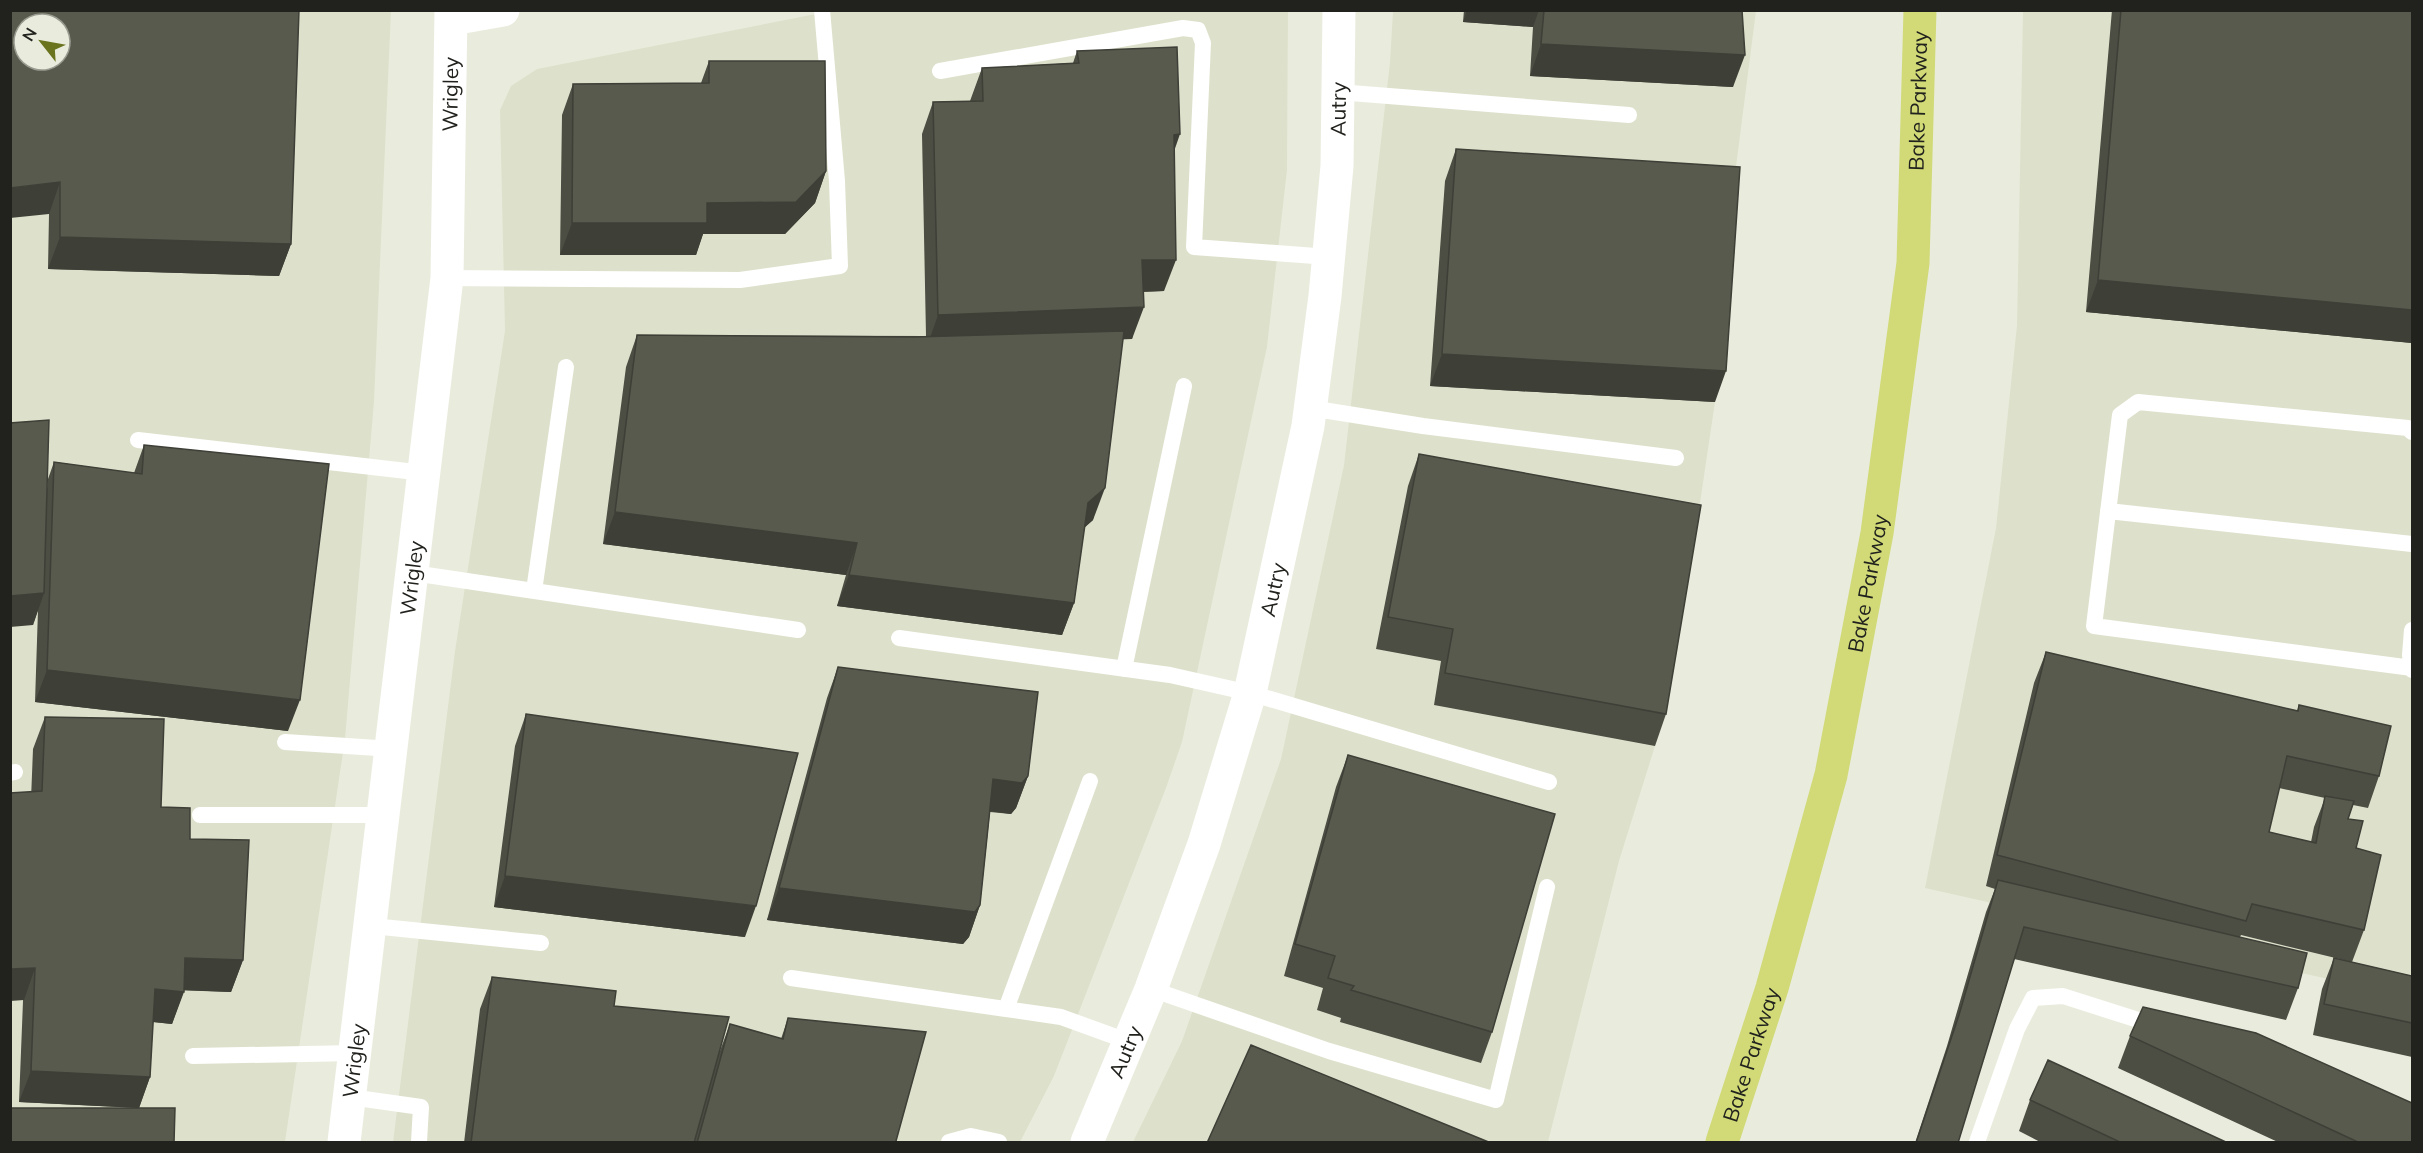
<svg xmlns="http://www.w3.org/2000/svg" width="2423" height="1153" font-family="Mulish,sans-serif">
	<style>
		.built { fill: #dde1cb; fill-rule: evenodd }
		.lines { fill: none; stroke-linecap: round; stroke-linejoin: round }
		.service { stroke: #fff; stroke-width: 16 }
		.minor { stroke: #fff; stroke-width: 33 }
		.primary { stroke: #d1da77; stroke-width: 33 }
		.wall { fill: #4c4d43; fill-rule: evenodd }
		.shaded-wall { fill: #3e3f37 }
		.building { fill: #585a4e; stroke: #3e3f37; stroke-width: 1.5; fill-rule: evenodd }
		.labels { text-anchor: middle; dominant-baseline: central; stroke-width: 6; stroke-linejoin: round; paint-order: stroke }
		.street-label { font-size: 21px; fill: #21221d; stroke: #e9ecdd }
	</style>
	<rect width="100%" height="100%" fill="#e9ecdd"/>
	<path class="built" d="M 10,11 L 391,11 L 374,402 L 345,739 L 285,1142 L 11,1142 ZM 24,24 L 60,24 L 60,60 L 24,60 Z
		M 831,11 L 1288,11 L 1287,170 L 1267,347 L 1182,742 L 1166,788 L 1054,1076 L 1020,1142 L 393,1142 L 455,651 L 505,331 L 500,110 L 511,86 L 537,69 Z
		M 1393,11 L 1756,11 L 1736,167 L 1715,402 L 1696,530 L 1655,746 L 1619,861 L 1548,1142 L 1133,1142 L 1182,1041 L 1281,759 L 1344,465 L 1390,62 Z
		M 2023,11 L 2412,11 L 2412,998 L 1925,888 L 1996,528 L 2017,325 Z"/>
	<g class="lines">
		<path class="service" d="M 940,71 L 1183,28 L 1198,30 L 1203,43 L 1194,247 L 1329,257
			M 1338,92 L 1629,115
			M 447,278 L 740,280 L 840,266 L 837,181 L 822,10
			M 1310,408 L 1423,426 L 1676,458
			M 138,440 L 424,473
			M 2108,511 L 2412,544
			M 413,573 L 798,630
			M 534,591 L 566,367
			M 2412,630 L 2410,655 L 2412,670
			M 899,638 L 1170,675 L 1250,693 L 1549,782
			M 2412,668 L 2094,626 L 2120,415 L 2138,402 L 2408,428 L 2412,432
			M 1124,669 L 1184,386
			M 285,742 L 393,749
			M 10,773 L 15,772
			M 200,815 L 385,815
			M 372,926 L 541,943
			M 791,978 L 1061,1017 L 1130,1042
			M 1151,989 L 1329,1051 L 1496,1100 L 1547,887
			M 1006,1009 L 1090,781
			M 193,1056 L 356,1053
			M 350,1097 L 421,1107 L 419,1142
			M 949,1142 L 971,1136 L 999,1142
			M 1977,1142 L 2017,1029 L 2033,998 L 2063,996 L 2157,1026"/>
		<g class="minor">
			<path d="M 452,19 L 503,10"/>
			<path id="s1" d="M 344,1142 L 447,278 L 451,10"/>
			<path id="s2" d="M 1087,1142 L 1151,989 L 1204,844 L 1250,693 L 1308,426 L 1325,296 L 1337,166 L 1339,10"/>
		</g>
		<path class="primary" id="s3" d="M 1722,1142 L 1772,988 L 1831,775 L 1877,533 L 1913,263 L 1920,10"/>
	</g>
	<path class="wall" d="M 10,10 L 291,244 L 279,276 L 48,269 L 49,214 Z
		M 1464,10 L 1742,10 L 1733,87 L 1530,76 L 1533,27 L 1463,22 Z
		M 2112,10 L 2412,10 L 2412,343 L 2086,312 Z
		M 1077,51 L 1174,151 L 1164,291 L 1143,292 L 1132,339 L 1123,339 L 1093,520 L 1084,528 L 1074,603 L 1062,635 L 837,606 L 846,575 L 603,544 L 626,367 L 637,335 L 926,336 L 922,134 L 933,102 L 970,101 L 982,68 L 1073,63 Z
		M 709,61 L 826,171 L 815,203 L 785,234 L 703,234 L 696,255 L 560,255 L 562,115 L 573,84 L 701,83 Z
		M 1456,149 L 1715,402 L 1430,386 L 1445,181 Z
		M 144,445 L 288,731 L 35,702 L 38,610 L 33,625 L 48,479 L 54,462 L 134,473 Z
		M 1419,454 L 1666,714 L 1655,746 L 1434,705 L 1441,661 L 1376,649 L 1408,486 Z
		M 2046,652 L 2297,711 L 2299,705 L 2379,776 L 2368,808 L 2353,805 L 2348,819 L 2356,848 L 2364,930 L 2352,962 L 2241,935 L 2240,937 L 2298,988 L 2286,1020 L 2014,959 L 1958,1143 L 1915,1143 L 1947,1046 L 1986,912 L 1995,889 L 1986,886 L 2034,683 ZM 2279,788 L 2325,798 L 2314,827 L 2311,842 L 2269,832 Z
		M 838,667 L 1028,776 L 1016,808 L 1011,814 L 990,812 L 980,905 L 969,937 L 963,944 L 767,920 L 827,698 Z
		M 526,714 L 745,937 L 494,907 L 515,746 Z
		M 45,717 L 161,807 L 190,839 L 243,960 L 231,992 L 184,990 L 172,1024 L 153,1022 L 150,1077 L 139,1108 L 19,1102 L 33,749 Z
		M 1348,755 L 1492,1032 L 1481,1063 L 1340,1022 L 1341,1018 L 1317,1010 L 1323,988 L 1284,976 L 1336,787 Z
		M 2334,958 L 2412,976 L 2412,1057 L 2313,1035 L 2322,989 Z
		M 492,977 L 614,1006 L 694,1143 L 464,1143 L 480,1009 Z
		M 788,1018 L 895,1143 L 694,1143 L 718,1056 L 730,1024 L 781,1039 Z
		M 2130,1036 L 2412,1143 L 2280,1143 L 2118,1068 Z
		M 2030,1100 L 2228,1143 L 2042,1143 L 2019,1131 Z"/>
	<path class="shaded-wall" d="M 1467,10 L 1539,10 L 1533,27 L 1463,22 Z
		M 1541,44 L 1745,55 L 1733,87 L 1530,76 Z
		M 1180,134 L 1169,166 L 1174,135 Z
		M 826,171 L 815,203 L 785,234 L 703,234 L 696,255 L 560,255 L 572,223 Z
		M 60,182 L 49,214 L 10,218 L 10,188 Z
		M 60,237 L 291,244 L 279,276 L 48,269 Z
		M 1142,260 L 1176,260 L 1164,291 L 1130,292 Z
		M 2098,280 L 2412,310 L 2412,343 L 2086,312 Z
		M 1144,307 L 1132,339 L 927,347 L 938,315 Z
		M 1442,354 L 1726,371 L 1715,402 L 1430,386 Z
		M 1105,488 L 1093,520 L 1076,535 L 1088,503 Z
		M 615,512 L 857,543 L 846,575 L 603,544 Z
		M 849,575 L 1074,603 L 1062,635 L 837,606 Z
		M 44,593 L 33,625 L 10,627 L 10,596 Z
		M 47,670 L 300,700 L 288,731 L 35,702 Z
		M 1028,776 L 1016,808 L 1011,814 L 981,810 L 993,779 Z
		M 505,876 L 756,906 L 745,937 L 494,907 Z
		M 779,888 L 980,905 L 969,937 L 963,944 L 767,920 Z
		M 185,958 L 243,960 L 231,992 L 174,990 Z
		M 35,968 L 24,1000 L 10,1001 L 10,969 Z
		M 155,989 L 184,992 L 172,1024 L 144,1021 Z
		M 31,1071 L 150,1077 L 139,1108 L 19,1102 Z"/>
	<path class="building" d="M 10,10 L 299,10 L 291,244 L 60,237 L 60,182 L 10,188 ZM 24,24 L 60,24 L 60,60 L 24,60 Z
		M 1544,10 L 1742,10 L 1745,55 L 1541,44 Z
		M 2121,10 L 2412,10 L 2412,310 L 2098,280 Z
		M 1177,47 L 1180,134 L 1174,135 L 1176,260 L 1142,260 L 1144,307 L 938,315 L 933,102 L 983,101 L 982,68 L 1079,63 L 1077,51 Z
		M 709,61 L 825,61 L 826,171 L 796,202 L 707,203 L 707,223 L 572,223 L 573,84 L 709,83 Z
		M 1456,149 L 1740,167 L 1726,371 L 1442,354 Z
		M 1124,331 L 1105,488 L 1088,503 L 1074,603 L 849,575 L 857,543 L 615,512 L 637,335 L 915,337 Z
		M 49,420 L 44,593 L 10,596 L 10,423 Z
		M 144,445 L 329,464 L 300,700 L 47,670 L 54,462 L 142,474 Z
		M 1419,454 L 1701,505 L 1666,714 L 1445,673 L 1453,629 L 1388,617 Z
		M 2046,652 L 2298,711 L 2299,705 L 2391,726 L 2379,776 L 2287,756 L 2269,832 L 2316,843 L 2325,796 L 2354,801 L 2348,819 L 2363,821 L 2356,848 L 2381,855 L 2364,930 L 2252,904 L 2246,921 L 1997,855 Z
		M 838,667 L 1038,692 L 1028,776 L 1022,783 L 993,779 L 980,905 L 975,912 L 779,888 Z
		M 526,714 L 798,753 L 756,906 L 505,876 Z
		M 45,717 L 164,719 L 161,807 L 190,808 L 190,839 L 249,840 L 243,960 L 185,958 L 184,992 L 155,989 L 150,1077 L 31,1071 L 35,968 L 10,969 L 10,793 L 42,791 Z
		M 1348,755 L 1555,814 L 1492,1032 L 1351,990 L 1354,986 L 1328,978 L 1335,956 L 1295,944 Z
		M 1998,880 L 2307,953 L 2298,988 L 2024,927 L 1958,1143 L 1916,1143 L 1959,1015 Z
		M 2334,958 L 2412,976 L 2412,1023 L 2324,1004 Z
		M 492,977 L 616,991 L 614,1006 L 729,1017 L 694,1143 L 471,1143 Z
		M 2143,1007 L 2256,1033 L 2412,1103 L 2412,1143 L 2360,1143 L 2130,1036 Z
		M 788,1018 L 926,1032 L 896,1141 L 893,1143 L 697,1143 L 730,1024 L 783,1039 Z
		M 1251,1045 L 1491,1143 L 1207,1143 Z
		M 2048,1060 L 2228,1143 L 2122,1143 L 2030,1100 Z
		M 10,1108 L 175,1108 L 174,1143 L 10,1143 Z"/>
	<g class="labels">
		<g class="street-label">
			<text stroke="none"><textPath href="#s1" startOffset="1054">Wrigley</textPath></text>
			<text stroke="none"><textPath href="#s3" startOffset="1064">Bake Parkway</textPath></text>
			<text stroke="none"><textPath href="#s2" startOffset="1070">Autry</textPath></text>
			<text stroke="none"><textPath href="#s1" startOffset="568">Wrigley</textPath></text>
			<text stroke="none"><textPath href="#s3" startOffset="578">Bake Parkway</textPath></text>
			<text stroke="none"><textPath href="#s2" startOffset="584">Autry</textPath></text>
			<text stroke="none"><textPath href="#s2" startOffset="98">Autry</textPath></text>
			<text stroke="none"><textPath href="#s3" startOffset="92">Bake Parkway</textPath></text>
			<text stroke="none"><textPath href="#s1" startOffset="82">Wrigley</textPath></text>
		</g>
	</g>
	<rect width="2423" height="1153" fill="none" stroke="#21221d" stroke-width="24"/>
	<g transform="translate(42 42) rotate(301)"><circle r="28" fill="#e9ecdd" stroke="#999b90" stroke-width="1.5"/>
	<path d="M0-4.5L10 22L0 15L-10 22Z" fill="#6a731d"/>
	<text y="-9" font-size="16" font-weight="bold" text-anchor="middle" fill="#21221d">N</text>
	</g>
</svg>
